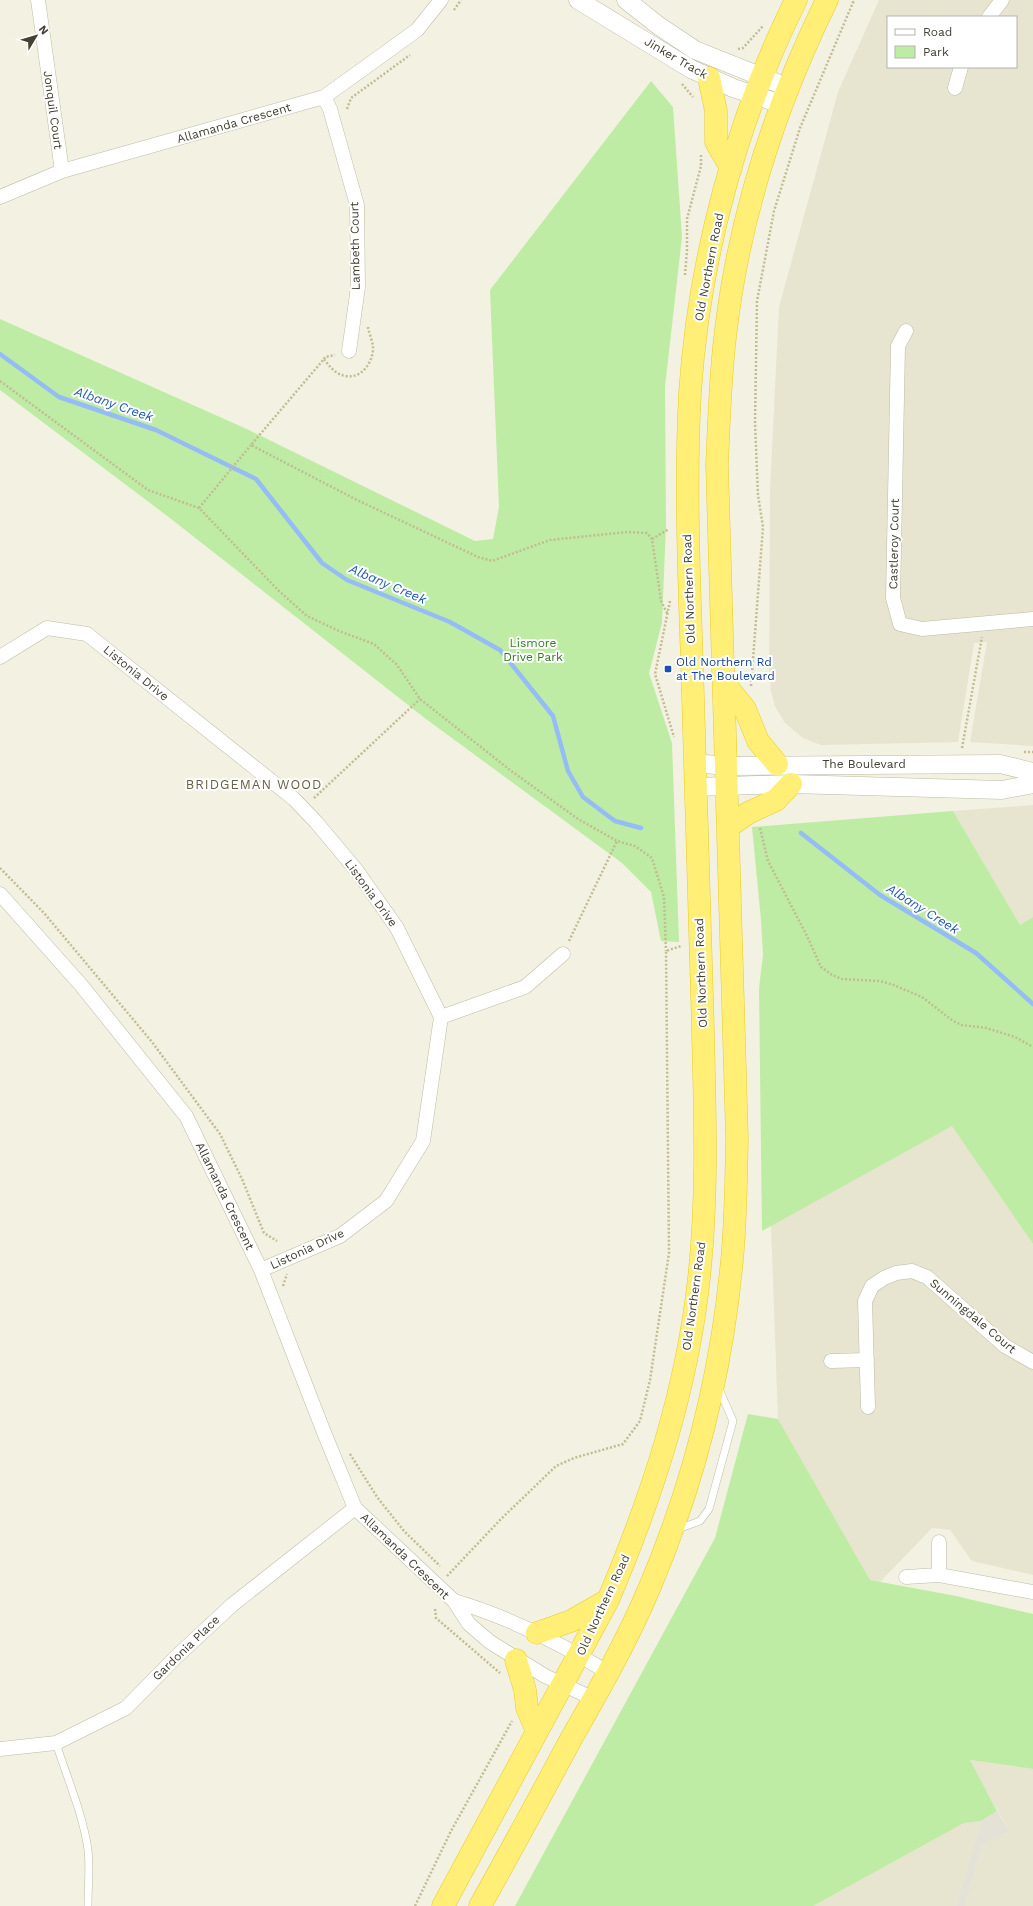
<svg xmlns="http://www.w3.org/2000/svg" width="1033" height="1906" font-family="'Work Sans',sans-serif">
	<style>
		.residential { fill: #e7e4cf; fill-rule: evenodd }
		.industrial { fill: #e4e1d7 }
		.green { fill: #beeca5 }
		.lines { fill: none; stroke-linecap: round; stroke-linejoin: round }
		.stream { stroke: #96bcf7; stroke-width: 4.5 }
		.service-casing { stroke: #bebba4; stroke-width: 8 }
		.minor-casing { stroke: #bebba4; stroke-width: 15 }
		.tertiary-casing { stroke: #bebba4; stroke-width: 19 }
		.trunk-casing { stroke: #ecca22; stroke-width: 23 }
		.path { stroke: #c2bb93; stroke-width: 2.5; stroke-dasharray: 2 2; stroke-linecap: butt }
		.service { stroke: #fff; stroke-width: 7 }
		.minor { stroke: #fff; stroke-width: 14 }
		.tertiary { stroke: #fff; stroke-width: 18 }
		.trunk { stroke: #ffef77; stroke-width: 22 }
		.transit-dot { fill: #1a4fb4; stroke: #fff; stroke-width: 1.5 }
		.labels { text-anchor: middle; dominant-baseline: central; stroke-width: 4; stroke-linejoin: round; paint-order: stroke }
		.street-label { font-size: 12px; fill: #444132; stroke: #fff }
		.park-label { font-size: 12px; fill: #317b20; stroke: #fff }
		.transit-label { font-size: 12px; fill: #164399; stroke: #fff; text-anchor: start }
		.water-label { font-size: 13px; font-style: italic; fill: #225bb9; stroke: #fff }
		.neighbourhood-label { font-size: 13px; letter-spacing: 1px; fill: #686148; stroke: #fff }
	</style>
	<rect width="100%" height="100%" fill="#f3f1e1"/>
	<path class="residential" d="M 879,0 L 1033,0 L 1033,746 L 970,742 L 987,642 L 974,643 L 958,742 L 821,745 L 803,738 L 785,723 L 775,706 L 771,691 L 769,671 L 770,491 L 779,307 L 838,92 ZM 888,17 L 1016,17 L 1016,67 L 888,67 Z
		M 1033,805 L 1033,917 L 1020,925 L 953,811 Z
		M 952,1125 L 1033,1244 L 1033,1575 L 972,1561 L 950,1530 L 932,1528 L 880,1582 L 870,1580 L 778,1419 L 771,1225 Z
		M 969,1760 L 1033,1769 L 1033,1906 L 965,1906 L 982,1846 L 1009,1831 Z
		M 981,1821 L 956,1906 L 813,1906 L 964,1823 Z"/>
	<path class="industrial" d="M 997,1811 L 1009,1831 L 982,1846 L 965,1906 L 956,1906 L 981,1821 Z"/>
	<path class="green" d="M 651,81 L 673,107 L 682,237 L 665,387 L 666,525 L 662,623 L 649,673 L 672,743 L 679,942 L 661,941 L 651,892 L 622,863 L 426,719 L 166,515 L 0,390 L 0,319 L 249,430 L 475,541 L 493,539 L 499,507 L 490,290 Z
		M 953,811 L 1020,925 L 1033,917 L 1033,1244 L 952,1126 L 762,1231 L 759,988 L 763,955 L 761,920 L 752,827 Z
		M 748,1414 L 778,1419 L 870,1580 L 956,1596 L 1033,1614 L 1033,1769 L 970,1760 L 997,1811 L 981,1821 L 964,1823 L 813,1906 L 515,1906 L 715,1538 Z"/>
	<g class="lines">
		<path class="stream" d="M 0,354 L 59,397 L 156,430 L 256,479 L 322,563 L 347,580 L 450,622 L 500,650 L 553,716 L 568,771 L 583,797 L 615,821 L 641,828
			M 801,833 L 880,895 L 976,953 L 1033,1004"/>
		<g class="service-casing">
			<path id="service" d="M 675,1530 L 700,1521 L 709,1509 L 733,1421 L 719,1389
				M 56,1743 C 67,1778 83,1814 88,1850 C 90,1869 88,1887 88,1906"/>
		</g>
		<g class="minor-casing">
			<path id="minor" d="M 38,0 L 62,171
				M 989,17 L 1002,0
				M 955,88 L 961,67
				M 324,97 L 330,109 L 357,205 L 358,287 L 349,351
				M 0,197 L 62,171 L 324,97 L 417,30 L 441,0
				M 906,331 L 898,346 L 893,598 L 900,624 L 922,629 L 1033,619
				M 0,657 L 47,628 L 87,634 L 294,799 L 316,822 L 357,871 L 397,928 L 441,1017 L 423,1141 L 386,1201 L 340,1236 L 261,1270
				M 0,894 L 81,985 L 186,1116 L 261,1270 L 323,1430 L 355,1508 L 454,1601 L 469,1624 L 490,1642 L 545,1676 L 594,1699
				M 441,1017 L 525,987 L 563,954
				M 831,1361 L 867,1360
				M 868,1407 L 865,1301 L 872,1286 L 884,1278 L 896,1273 L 912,1271 L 927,1277 L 1005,1346 L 1033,1362
				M 939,1575 L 1033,1592
				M 906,1577 L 939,1575 L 939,1542
				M 454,1601 C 509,1617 560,1643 609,1673
				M 0,1749 L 56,1743 L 126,1708 L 175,1658 L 232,1605 L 355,1508"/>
		</g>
		<g class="tertiary-casing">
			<path id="tertiary" d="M 578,0 L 691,69 L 733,88 L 781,104
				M 626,0 L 659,26 L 695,50 L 787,87
				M 695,763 L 726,766 L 1000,764 L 1033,772
				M 696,787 L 791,784 L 1002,790 L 1033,784"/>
		</g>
		<g class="trunk-casing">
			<path id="trunk" d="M 709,78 L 716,111 L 716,142 L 731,168
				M 724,683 L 745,709 L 758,741 L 777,764
				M 728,827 L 748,813 L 776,800 L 791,784
				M 537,1633 L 571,1621 L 608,1600
				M 516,1660 L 525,1690 L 527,1708 L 537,1731
				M 443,1906 L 608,1600 C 652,1497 687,1390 699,1278 C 708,1196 705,1114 703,1032 C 700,909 695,786 692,664 C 689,573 685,484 690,393 C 699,258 736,121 796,0
				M 480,1906 C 511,1851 541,1795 571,1739 C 599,1690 627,1641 649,1589 C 692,1488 720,1380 731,1270 C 736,1227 736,1182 737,1138 L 717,465 C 719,423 720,380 725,338 C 738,220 775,106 827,0"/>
		</g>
		<path class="path" d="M 454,10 L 461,0
			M 738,49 L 743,48 L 763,26
			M 682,84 L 693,97
			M 347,109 L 351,98 L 410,55
			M 685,275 L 687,250 L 687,219 L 701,166 L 701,154
			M 368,327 C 369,333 372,340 373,346 C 374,360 363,379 346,376 C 336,375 329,366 324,359 L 251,445 L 357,500 L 478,557 L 492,561 L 550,540 L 627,532 L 647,533 L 652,539 L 661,601 L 667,613
			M 324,359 L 325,357 L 335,355
			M 0,381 L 148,490 L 199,508 L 279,591 L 307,616 L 339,631 L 374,644 L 397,665 L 420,699 L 510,770 L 578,819 L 617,841 L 635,846 L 652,858 L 664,897 L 666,951
			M 199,508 L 251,445
			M 652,539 L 669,529
			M 670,601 L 655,674 L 674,737
			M 751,686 L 763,527 L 758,495 L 755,423 L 757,301 L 774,211 L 800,128 L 854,0
			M 962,748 L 982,637
			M 1024,752 L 1033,752
			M 314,798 L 420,699
			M 760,828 L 768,861 L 807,936 L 821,967 L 832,975 L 842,979 L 879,981 L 891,984 L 922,997 L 953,1021 L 962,1025 L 986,1028 L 1015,1037 L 1033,1047
			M 0,868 L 44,913 L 152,1042 L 220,1134 L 242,1179 L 264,1233 L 277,1241
			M 569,941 L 617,841
			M 283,1286 L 287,1274
			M 350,1454 L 377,1497 L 404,1531 L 440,1566
			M 447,1576 L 500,1520 L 556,1466 L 574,1458 L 623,1444 L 640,1421 L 650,1380 L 669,1253 L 666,951 L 681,946
			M 435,1609 L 436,1618 L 500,1673
			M 415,1906 L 451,1831 L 512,1721"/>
		<use href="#service" class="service"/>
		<use href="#minor" class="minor"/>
		<use href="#tertiary" class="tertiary"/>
		<use href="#trunk" class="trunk"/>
	</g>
	<rect class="transit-dot" x="664" y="665" width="8" height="8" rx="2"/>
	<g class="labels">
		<g class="street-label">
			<text transform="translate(676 58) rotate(30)">Jinker Track</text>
			<text transform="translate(53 110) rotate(82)">Jonquil Court</text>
			<text transform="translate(234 123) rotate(-16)">Allamanda Crescent</text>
			<text transform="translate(355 246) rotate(-91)">Lambeth Court</text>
			<text transform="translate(709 267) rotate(-79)">Old Northern Road</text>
			<text transform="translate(894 544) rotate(-89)">Castleroy Court</text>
			<text transform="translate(689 589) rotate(-92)">Old Northern Road</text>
			<text transform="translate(136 673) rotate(39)">Listonia Drive</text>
			<text x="864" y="764">The Boulevard</text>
			<text transform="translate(371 893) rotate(54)">Listonia Drive</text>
			<text transform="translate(701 973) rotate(-92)">Old Northern Road</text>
			<text transform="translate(225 1196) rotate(64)">Allamanda Crescent</text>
			<text transform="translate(307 1249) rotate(-25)">Listonia Drive</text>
			<text transform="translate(694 1296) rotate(-82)">Old Northern Road</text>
			<text transform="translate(973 1316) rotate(40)">Sunningdale Court</text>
			<text transform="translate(405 1556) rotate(44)">Allamanda Crescent</text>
			<text transform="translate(603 1605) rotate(-65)">Old Northern Road</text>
			<text transform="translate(186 1648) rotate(-44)">Gardonia Place</text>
		</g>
		<g class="park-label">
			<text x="533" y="643">Lismore<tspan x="533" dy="14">Drive Park</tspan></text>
		</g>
		<g class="transit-label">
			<text x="676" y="662">Old Northern Rd<tspan x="676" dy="14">at The Boulevard</tspan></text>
		</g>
		<g class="water-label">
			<text transform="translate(114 404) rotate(19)">Albany Creek</text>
			<text transform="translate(388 584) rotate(23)">Albany Creek</text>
			<text transform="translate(923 909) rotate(32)">Albany Creek</text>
		</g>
		<g class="neighbourhood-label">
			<text x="254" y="784">BRIDGEMAN WOOD</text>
		</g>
	</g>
	<rect x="887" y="16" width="130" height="52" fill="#ffffff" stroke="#b4b3ad"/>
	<rect x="895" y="29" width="20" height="6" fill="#ffffff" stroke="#b4b3ad"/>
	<text x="923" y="36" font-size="12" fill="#444132">Road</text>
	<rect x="895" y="46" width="20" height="12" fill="#beeca5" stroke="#b4b3ad"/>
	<text x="923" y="56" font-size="12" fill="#444132">Park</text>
	<g transform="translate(36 36) rotate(52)" stroke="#ffffff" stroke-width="3" paint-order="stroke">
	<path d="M0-3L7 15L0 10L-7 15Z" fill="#444132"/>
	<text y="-6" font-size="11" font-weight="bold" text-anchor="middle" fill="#444132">N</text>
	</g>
</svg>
